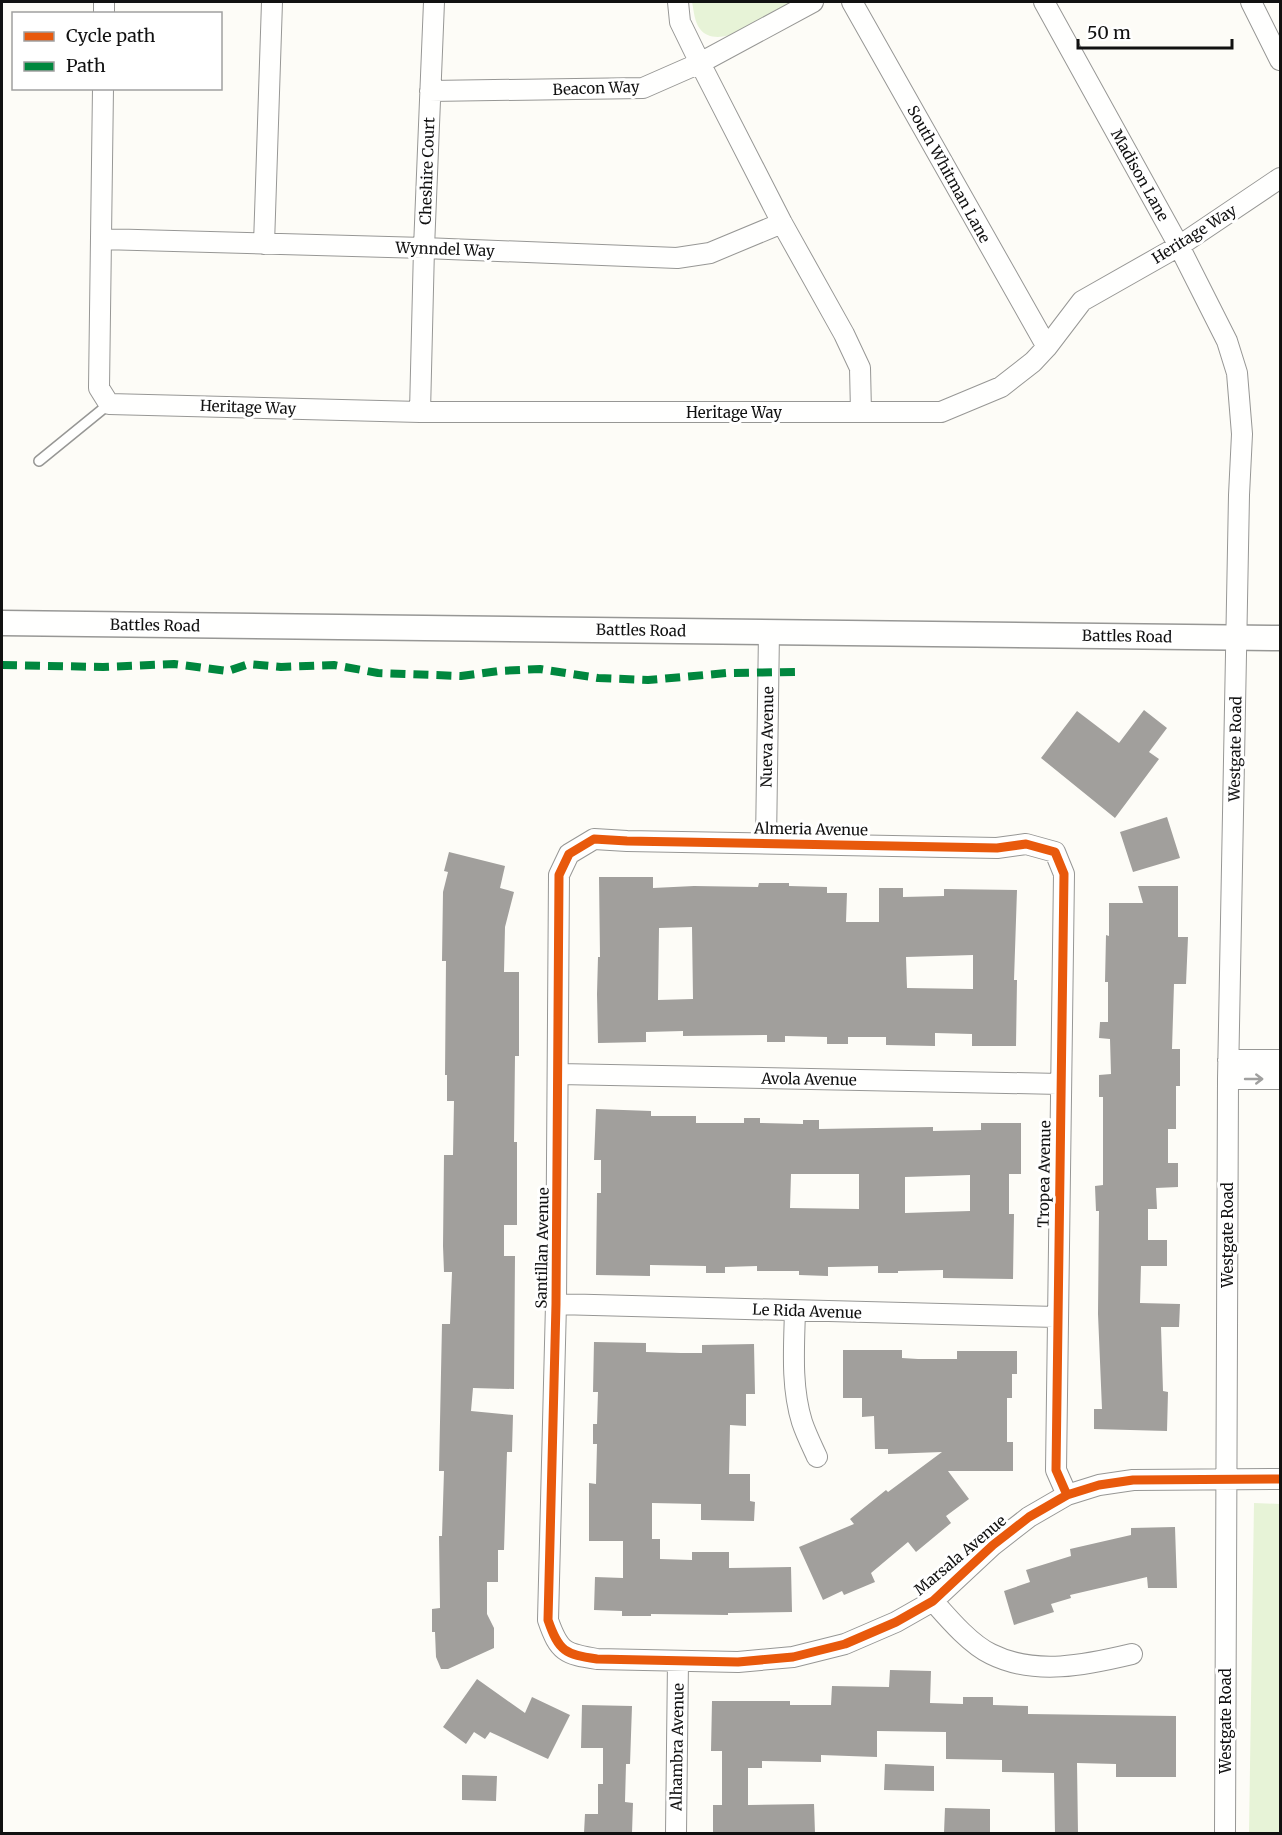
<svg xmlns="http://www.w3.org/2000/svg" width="1282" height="1835" font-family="Merriweather,serif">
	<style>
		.green { fill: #e7f3d7 }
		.building { fill: #a19f9c; fill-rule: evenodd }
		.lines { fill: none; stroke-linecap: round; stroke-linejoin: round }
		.service-casing { stroke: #979795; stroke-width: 12 }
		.minor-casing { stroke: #979795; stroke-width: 22 }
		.tertiary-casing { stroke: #979795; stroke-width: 27 }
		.service { stroke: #fffffe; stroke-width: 9 }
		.minor { stroke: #fffffe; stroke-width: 20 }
		.tertiary { stroke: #fffffe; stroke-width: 24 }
		.quiet { stroke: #00873e; stroke-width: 8; stroke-dasharray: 15 8; stroke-linecap: butt }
		.cycleway-casing { stroke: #fff; stroke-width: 13 }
		.cycleway { stroke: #e8590c; stroke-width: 9 }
		.oneway { stroke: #a0a09f }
		.labels { text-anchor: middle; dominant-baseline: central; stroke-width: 6; stroke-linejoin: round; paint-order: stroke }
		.street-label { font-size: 15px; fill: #111; stroke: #fff }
	</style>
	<rect width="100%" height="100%" fill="#fdfcf7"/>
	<path class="green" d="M 692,2 L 794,2 C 774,13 719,54 700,29 C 694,21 694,11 692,2 Z
		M 1254,1503 L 1280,1504 L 1280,1833 L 1249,1833 Z"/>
	<path class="building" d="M 1144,710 L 1167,728 L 1149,752 L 1159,759 L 1115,818 L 1041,758 L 1077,711 L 1119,743 Z
		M 1167,817 L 1180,858 L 1133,872 L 1120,832 Z
		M 449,852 L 505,866 L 500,888 L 514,892 L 505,927 L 504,972 L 519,972 L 519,1056 L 515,1056 L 514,1142 L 517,1142 L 517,1225 L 504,1225 L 504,1256 L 515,1256 L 514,1389 L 473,1388 L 471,1411 L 513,1415 L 512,1452 L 507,1452 L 504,1550 L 498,1550 L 498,1582 L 487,1582 L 487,1614 L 494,1628 L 494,1648 L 448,1669 L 441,1669 L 436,1657 L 435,1632 L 432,1632 L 432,1609 L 440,1608 L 439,1536 L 442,1536 L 444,1471 L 439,1471 L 442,1324 L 450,1324 L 452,1272 L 444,1272 L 443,1246 L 444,1155 L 453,1155 L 454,1101 L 447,1101 L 447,1075 L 445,1075 L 446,961 L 442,961 L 443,892 L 448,872 L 444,871 Z
		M 599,877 L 653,877 L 653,888 L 694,886 L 758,887 L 759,883 L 789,883 L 789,886 L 827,887 L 827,893 L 847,893 L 846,922 L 879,922 L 879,888 L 903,888 L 903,897 L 944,896 L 944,889 L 1017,890 L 1014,980 L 1017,980 L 1016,1046 L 972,1046 L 972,1034 L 935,1033 L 935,1046 L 886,1045 L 886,1037 L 848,1037 L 848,1044 L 827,1044 L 827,1037 L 785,1036 L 785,1042 L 767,1042 L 767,1035 L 683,1036 L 683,1031 L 646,1032 L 646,1042 L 598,1043 L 597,994 L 598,957 L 600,957 ZM 692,927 L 693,999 L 658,1000 L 659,928 ZM 973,955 L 973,989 L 907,988 L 906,957 Z
		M 1138,886 L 1178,886 L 1178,937 L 1188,937 L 1186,984 L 1174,984 L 1172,1049 L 1180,1049 L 1180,1086 L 1176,1086 L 1176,1129 L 1168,1129 L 1168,1163 L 1178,1163 L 1178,1187 L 1156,1188 L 1157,1209 L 1148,1209 L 1148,1240 L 1167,1240 L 1167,1266 L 1141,1266 L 1140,1303 L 1180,1304 L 1179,1327 L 1161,1327 L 1163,1391 L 1168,1392 L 1167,1431 L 1094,1429 L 1094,1409 L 1102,1409 L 1098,1314 L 1099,1211 L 1096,1211 L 1095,1186 L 1103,1185 L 1103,1097 L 1099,1097 L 1099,1075 L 1111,1074 L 1110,1039 L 1099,1038 L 1100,1022 L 1108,1022 L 1108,982 L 1105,982 L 1106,935 L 1109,936 L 1109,903 L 1143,903 Z
		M 596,1109 L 651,1111 L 651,1116 L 696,1116 L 696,1123 L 744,1123 L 744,1118 L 760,1118 L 760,1123 L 803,1124 L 803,1120 L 819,1120 L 819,1129 L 933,1127 L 933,1131 L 981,1130 L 981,1123 L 1021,1123 L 1021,1174 L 1009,1174 L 1009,1214 L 1014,1214 L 1013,1279 L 943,1278 L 943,1270 L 898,1271 L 898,1273 L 878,1273 L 878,1266 L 828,1267 L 828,1276 L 799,1275 L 799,1271 L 757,1271 L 757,1266 L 725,1267 L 725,1273 L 706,1273 L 706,1266 L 650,1265 L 650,1276 L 596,1275 L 597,1193 L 601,1193 L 601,1160 L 594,1160 ZM 791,1174 L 859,1174 L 859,1209 L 790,1208 ZM 970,1175 L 970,1211 L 905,1213 L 905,1177 Z
		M 594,1342 L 646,1343 L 646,1352 L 681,1353 L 702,1353 L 702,1345 L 754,1344 L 755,1394 L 746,1394 L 746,1426 L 730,1425 L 729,1474 L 750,1474 L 750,1501 L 755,1502 L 754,1521 L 701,1520 L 701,1504 L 652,1503 L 652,1539 L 660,1539 L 660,1559 L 692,1560 L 692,1552 L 729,1552 L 729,1568 L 791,1567 L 792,1612 L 728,1613 L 728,1615 L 651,1614 L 651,1616 L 622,1616 L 622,1611 L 594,1610 L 595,1577 L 623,1578 L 623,1541 L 589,1541 L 589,1483 L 596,1484 L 597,1444 L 593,1444 L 593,1424 L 597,1424 L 598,1392 L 593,1392 Z
		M 843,1350 L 902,1350 L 902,1358 L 918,1359 L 957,1359 L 957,1351 L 1017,1351 L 1017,1374 L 1012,1374 L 1012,1398 L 1007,1398 L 1007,1442 L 1013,1442 L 1013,1471 L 948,1471 L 969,1499 L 946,1516 L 951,1523 L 916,1552 L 908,1542 L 871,1573 L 875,1582 L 844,1595 L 842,1591 L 823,1600 L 799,1547 L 854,1524 L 850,1519 L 886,1490 L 888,1492 L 942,1452 L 888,1454 L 888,1449 L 875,1449 L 874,1416 L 862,1417 L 862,1398 L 843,1398 Z
		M 1175,1527 L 1177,1588 L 1148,1588 L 1147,1577 L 1070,1595 L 1071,1598 L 1051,1604 L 1054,1612 L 1014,1625 L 1004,1591 L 1030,1582 L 1026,1570 L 1071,1556 L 1070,1549 L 1131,1535 L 1131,1528 Z
		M 890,1670 L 931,1671 L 930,1703 L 963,1704 L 963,1697 L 993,1697 L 993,1705 L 1028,1706 L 1028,1714 L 1176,1716 L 1176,1777 L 1116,1777 L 1116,1764 L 1077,1763 L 1078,1833 L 1055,1833 L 1054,1773 L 1002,1772 L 1002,1760 L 946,1759 L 946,1732 L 877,1731 L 877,1757 L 821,1755 L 821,1762 L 762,1761 L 762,1768 L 748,1768 L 748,1805 L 814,1804 L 815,1833 L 713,1833 L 713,1805 L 722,1805 L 722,1751 L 711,1751 L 712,1701 L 790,1701 L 790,1705 L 831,1705 L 832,1686 L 889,1687 Z
		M 477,1679 L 525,1713 L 532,1697 L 570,1715 L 548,1759 L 490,1732 L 485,1739 L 474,1732 L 466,1744 L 443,1727 Z
		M 582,1705 L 632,1706 L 630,1764 L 626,1764 L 625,1802 L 633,1803 L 632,1833 L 584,1833 L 585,1814 L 598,1814 L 598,1784 L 603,1784 L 603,1748 L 581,1748 Z
		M 885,1764 L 934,1766 L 934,1791 L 884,1790 Z
		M 462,1775 L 497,1776 L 496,1801 L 462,1800 Z
		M 945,1808 L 990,1809 L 990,1833 L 944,1833 Z"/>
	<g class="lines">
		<g class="service-casing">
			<path id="service" d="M 39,461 L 109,404"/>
		</g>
		<g class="minor-casing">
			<path id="minor" d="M 678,2 L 680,22 L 700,63 L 782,223 L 844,334 L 860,368 L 861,412
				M 852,2 L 1047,347
				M 1044,2 L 1179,246 L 1227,341 L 1237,373 L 1242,434 L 1239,495 L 1228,1079 L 1225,1834
				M 1251,2 L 1280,60
				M 104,14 L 104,2
				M 103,88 L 99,388 L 109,404 L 420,412 L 941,412 L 1001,387 L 1033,362 L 1047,347 L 1082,301 L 1179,246 L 1280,178
				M 430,91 L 643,88 L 700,63 L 813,2
				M 101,239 L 424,248 L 677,258 L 710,253 L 782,223
				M 264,244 L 272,2
				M 420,412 L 424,248 L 434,2
				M 766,843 L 769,631
				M 1228,1060 L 1280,1060
				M 559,1074 L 1060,1084
				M 1228,1079 L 1280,1079
				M 556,1304 L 1057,1317
				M 795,1311 C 794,1347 791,1387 802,1422 C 806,1434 812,1446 817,1457
				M 1067,1495 L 1056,1470 L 1064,874 L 1055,852 L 1026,844 L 997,848 L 627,841 L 594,839 L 569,854 L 559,875 L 556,1304 L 548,1620 C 559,1652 565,1654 597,1659 L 738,1662 L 793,1657 L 845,1644 L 896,1622 L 933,1601 L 993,1545 L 1029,1517 L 1067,1495 L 1099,1485 L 1133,1480 L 1280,1479
				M 933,1601 C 948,1618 970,1644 991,1654 C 1035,1676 1086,1665 1132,1654
				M 676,1834 L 678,1661"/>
		</g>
		<g class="tertiary-casing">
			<path id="tertiary" d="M 2,623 L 1280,638"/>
		</g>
		<use href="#service" class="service"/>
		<use href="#minor" class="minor"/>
		<use href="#tertiary" class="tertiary"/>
		<path class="quiet" d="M 2,665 L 103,667 L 174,664 L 228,671 L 249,664 L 281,667 L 334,665 L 378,673 L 461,676 L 499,671 L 540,669 L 598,678 L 648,680 L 727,673 L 798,672"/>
		<g class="cycleway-casing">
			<path id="cycleway" d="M 1067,1495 L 1056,1470 L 1064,874 L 1055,852 L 1026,844 L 997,848 L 627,841 L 594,839 L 569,854 L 559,875 L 556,1304 L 548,1620 C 559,1652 565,1654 597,1659 L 738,1662 L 793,1657 L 845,1644 L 896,1622 L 933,1601 L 993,1545 L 1029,1517 L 1067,1495 L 1099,1485 L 1133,1480 L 1280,1479"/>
		</g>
		<use href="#cycleway" class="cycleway"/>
	</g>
	<defs><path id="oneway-shaft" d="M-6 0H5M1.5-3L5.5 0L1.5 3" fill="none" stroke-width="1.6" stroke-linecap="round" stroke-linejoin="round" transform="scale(1.5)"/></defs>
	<use class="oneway" href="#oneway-shaft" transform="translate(1254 1079)"/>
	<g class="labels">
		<g class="street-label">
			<text transform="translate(596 88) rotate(-2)">Beacon Way</text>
			<text transform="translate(427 171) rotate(-88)">Cheshire Court</text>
			<text transform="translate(949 174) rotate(61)">South Whitman Lane</text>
			<text transform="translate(1140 175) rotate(61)">Madison Lane</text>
			<text transform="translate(1194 234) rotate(-32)">Heritage Way</text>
			<text transform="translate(445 249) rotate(2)">Wynndel Way</text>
			<text transform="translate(248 407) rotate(2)">Heritage Way</text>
			<text x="734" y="412">Heritage Way</text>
			<text transform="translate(155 625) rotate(1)">Battles Road</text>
			<text transform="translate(641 630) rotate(1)">Battles Road</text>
			<text transform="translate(1127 636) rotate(1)">Battles Road</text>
			<text transform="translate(767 737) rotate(-89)">Nueva Avenue</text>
			<text transform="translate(1235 749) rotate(-89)">Westgate Road</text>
			<text transform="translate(811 829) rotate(1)">Almeria Avenue</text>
			<text transform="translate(809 1079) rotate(1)">Avola Avenue</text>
			<text transform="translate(1044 1174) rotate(-89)">Tropea Avenue</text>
			<text transform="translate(1227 1235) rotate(-90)">Westgate Road</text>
			<text transform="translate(542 1248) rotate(-89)">Santillan Avenue</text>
			<text transform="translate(807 1311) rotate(2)">Le Rida Avenue</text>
			<text transform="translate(960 1555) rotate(-40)">Marsala Avenue</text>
			<text transform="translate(1225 1721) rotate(-90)">Westgate Road</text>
			<text transform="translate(677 1747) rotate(-89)">Alhambra Avenue</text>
		</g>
	</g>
	<rect width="1282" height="1835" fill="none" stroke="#111111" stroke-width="6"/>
	<rect x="12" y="12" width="210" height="78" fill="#ffffff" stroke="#a0a0a0" stroke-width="1.5"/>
	<rect x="24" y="32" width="30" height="9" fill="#e8590c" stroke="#a0a0a0" stroke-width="1.5"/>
	<text x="66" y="42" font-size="18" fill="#111111">Cycle path</text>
	<rect x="24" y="62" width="30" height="9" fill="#00873e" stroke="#a0a0a0" stroke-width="1.5"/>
	<text x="66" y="72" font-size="18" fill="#111111">Path</text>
	<path d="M1078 39v9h154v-9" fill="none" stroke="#111111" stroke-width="3"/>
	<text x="1087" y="39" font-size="18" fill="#111111" stroke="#ffffff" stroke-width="4.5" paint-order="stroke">50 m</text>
</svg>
